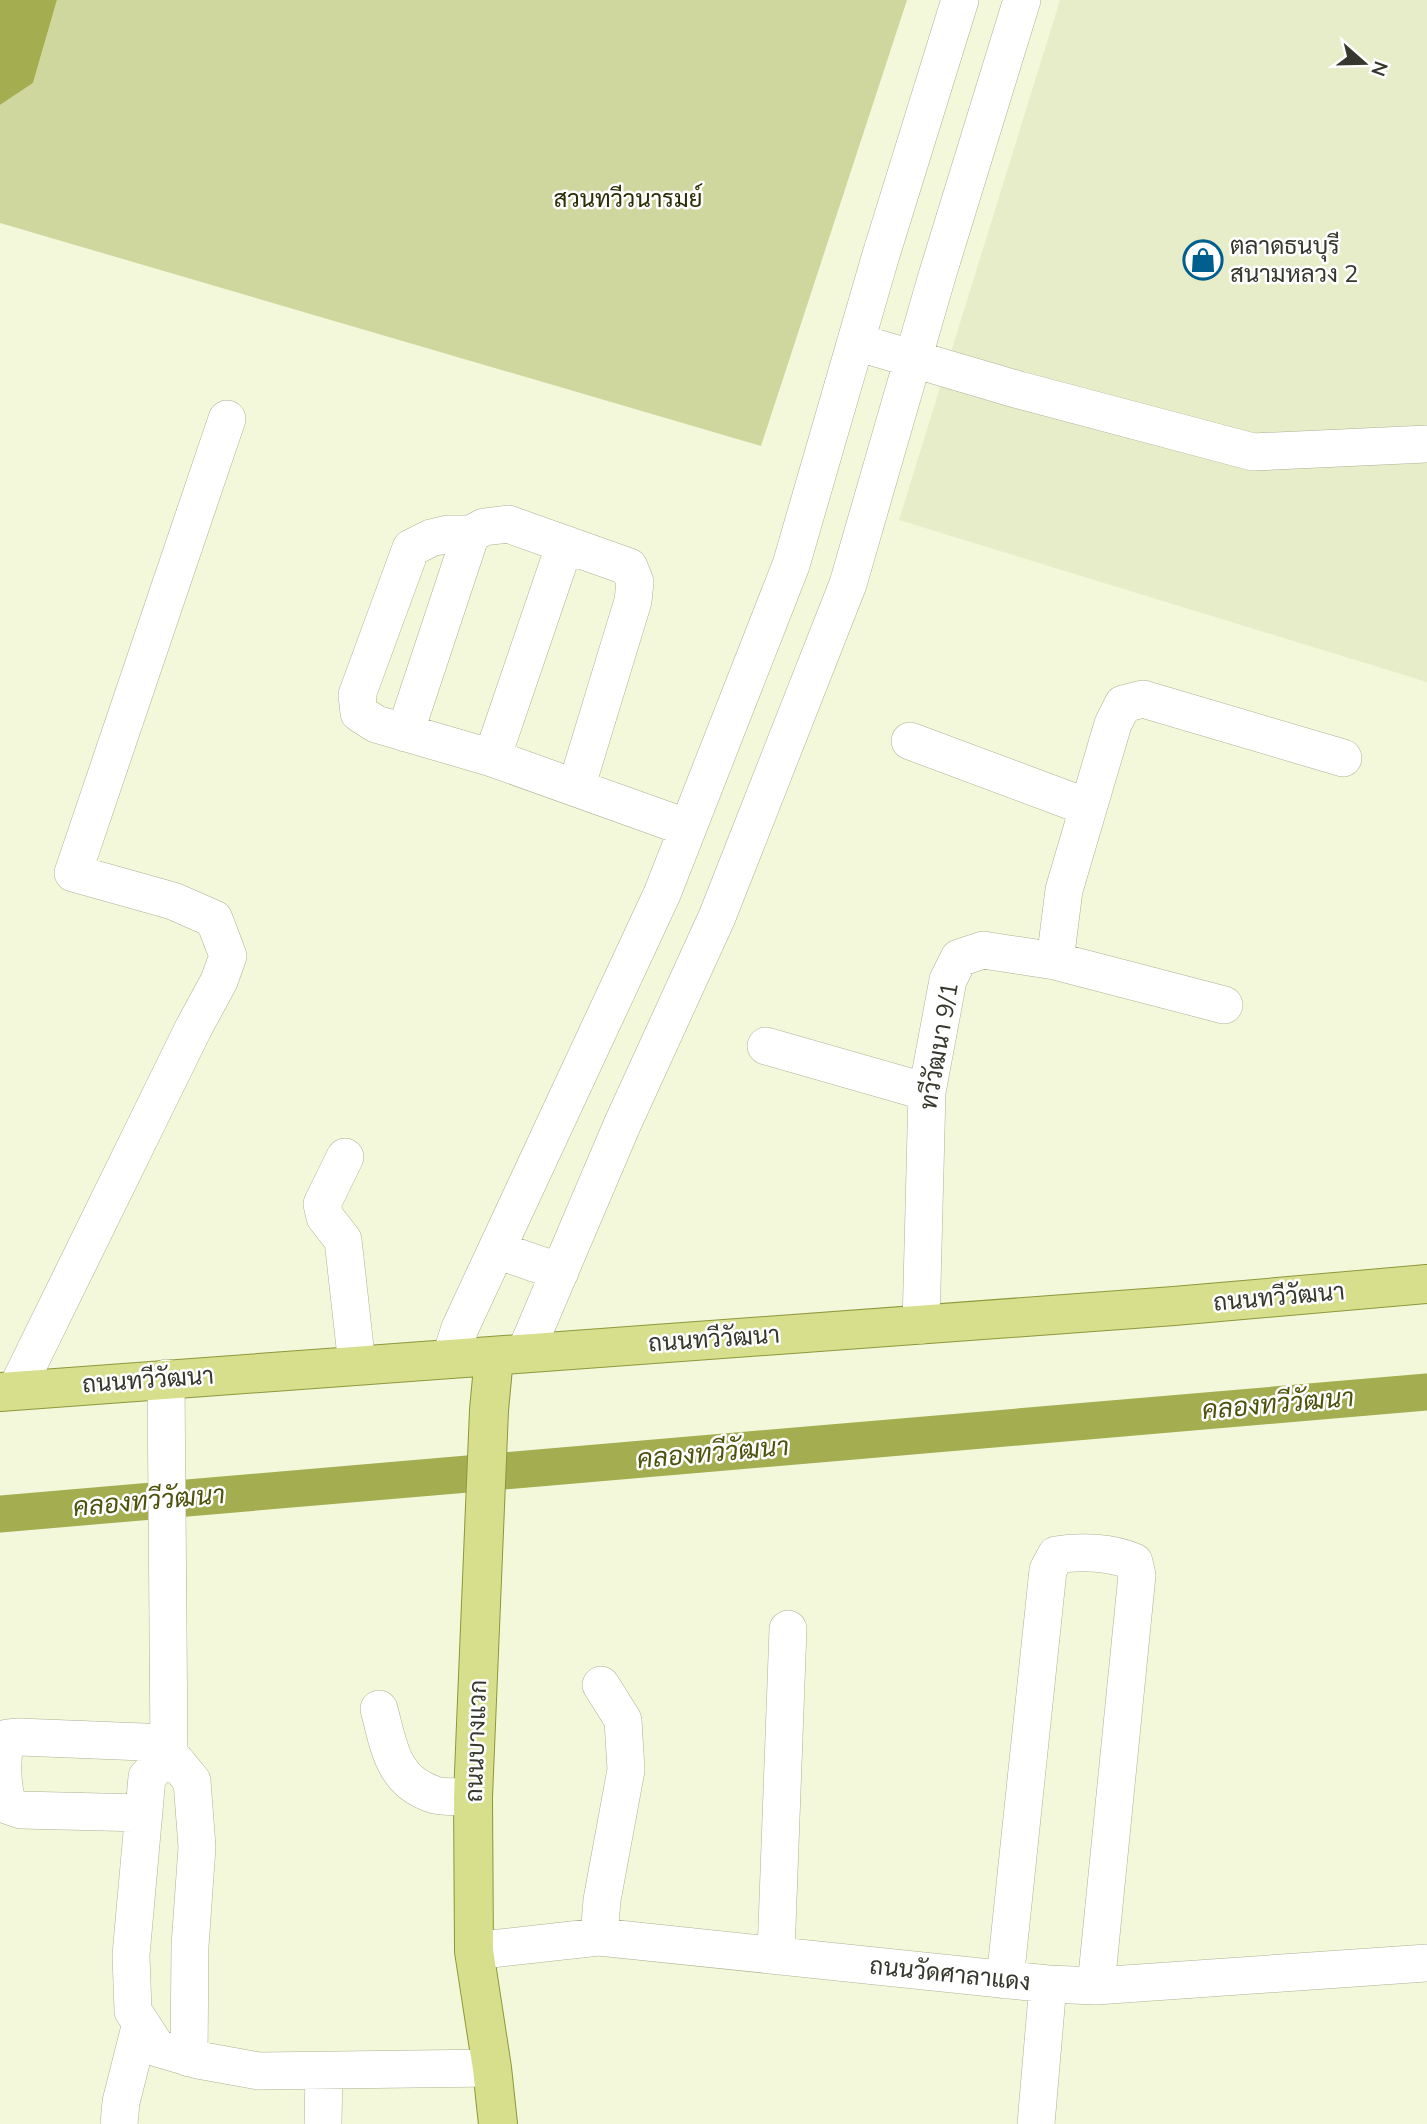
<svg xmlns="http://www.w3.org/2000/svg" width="1427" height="2124" font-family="'Nunito Sans',Sarabun,sans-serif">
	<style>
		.built { fill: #e7edc8 }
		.green { fill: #cfd79e }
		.water { fill: #a4ae51 }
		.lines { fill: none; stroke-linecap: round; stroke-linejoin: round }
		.canal { stroke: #a4ae51; stroke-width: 37 }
		.minor-casing { stroke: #adb194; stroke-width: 38 }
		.major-casing { stroke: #8e973a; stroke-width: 40 }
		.minor { stroke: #fff; stroke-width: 37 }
		.major { stroke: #d7df8d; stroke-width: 38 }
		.labels { text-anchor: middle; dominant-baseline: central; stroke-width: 5; stroke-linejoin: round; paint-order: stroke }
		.park-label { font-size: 24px; fill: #2c2f06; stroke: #fff }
		.poi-label { font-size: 24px; fill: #37382d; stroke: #fff; text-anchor: start }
		.street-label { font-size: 24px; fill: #37382d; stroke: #fff }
		.water-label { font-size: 26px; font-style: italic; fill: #4d530c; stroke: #fff }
	</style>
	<rect width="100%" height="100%" fill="#f3f8da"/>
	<path class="built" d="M 1060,0 L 1427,0 L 1427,682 L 899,520 Z"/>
	<path class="green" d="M 57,0 L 907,0 L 761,446 L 0,223 L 0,105 L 33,83 Z"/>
	<path class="water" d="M 0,0 L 57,0 L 33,83 L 0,105 Z"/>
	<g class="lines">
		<path class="canal" d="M 0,1514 L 1427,1392"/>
		<g class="minor-casing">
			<path id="minor" d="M 856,342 L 1019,390 L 1253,452 L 1427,444
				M 405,733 L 471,534
				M 910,741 L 1087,807
				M 492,758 L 565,544
				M 576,788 L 633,601 L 635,582 L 629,567 L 508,524 L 484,527 L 471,534 L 448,534 L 431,538 L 411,548 L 357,695 L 359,713 L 376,724 L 492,758 L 688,828
				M 1055,961 L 1064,890 L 1113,724 L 1123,704 L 1143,699 L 1343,758
				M 766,1046 L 927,1092
				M 345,1157 L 322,1204 L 325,1217 L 343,1240 L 357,1365
				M 497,1250 L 560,1272
				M 921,1325 L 927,1092 L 948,980 L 959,958 L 983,950 L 1055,961 L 1224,1005
				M 525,1353 L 622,1125 L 717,917 L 848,584 L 937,276 L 1022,0
				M 450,1359 L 460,1328 L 662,894 L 791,565 L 880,258 L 960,0
				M 166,1378 L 169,1753 L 147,1777 L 131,1955 L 133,2011 L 157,2048 L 198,2060 L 259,2071 L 492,2068
				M 16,1390 L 193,1029 L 219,981 L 228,956 L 214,919 L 173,901 L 73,873 L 227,419
				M 379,1709 C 389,1746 392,1782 435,1795 C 446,1798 461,1796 473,1797
				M 169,1753 L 192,1781 L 197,1847 L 190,1946 L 189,2058
				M 143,1813 L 21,1810 L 9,1806 C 2,1791 0,1751 8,1738 L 19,1737 L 169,1743
				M 599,1937 L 602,1900 L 626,1770 L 623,1720 L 601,1685
				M 474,1951 L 599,1937 L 1048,1984 L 1096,1986 L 1427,1963
				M 776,1954 L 788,1629
				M 1005,1980 L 1048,1570 L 1056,1555 C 1081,1551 1111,1552 1134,1562 L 1137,1575 L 1096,1986
				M 119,2124 L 121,2102 L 141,2023
				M 323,2124 L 324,2071
				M 1036,2124 L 1048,1984"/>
		</g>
		<g class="major-casing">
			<path id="major" d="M 494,1357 L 489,1410 L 473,1797 L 474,1951 L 492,2068 L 498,2124
				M 0,1392 L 1174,1306 L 1427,1284"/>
		</g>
		<use href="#minor" class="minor"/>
		<use href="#major" class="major"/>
	</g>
	<defs>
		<g id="shop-ring" transform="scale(2.0125)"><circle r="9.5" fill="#fff" stroke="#005f8f" stroke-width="1.5"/><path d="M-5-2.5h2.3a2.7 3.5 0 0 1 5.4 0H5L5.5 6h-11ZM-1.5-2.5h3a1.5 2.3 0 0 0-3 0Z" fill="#005f8f"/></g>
	</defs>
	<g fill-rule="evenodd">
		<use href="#shop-ring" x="1203" y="260"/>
	</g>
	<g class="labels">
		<g class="park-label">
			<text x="628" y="199">สวนทวีวนารมย์</text>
		</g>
		<g class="poi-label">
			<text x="1230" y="246">ตลาดธนบุรี<tspan x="1230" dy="28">สนามหลวง 2</tspan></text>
		</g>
		<g class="street-label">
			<text transform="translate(939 1046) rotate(-80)">ทวีวัฒนา 9/1</text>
			<text transform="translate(1279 1297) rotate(-5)">ถนนทวีวัฒนา</text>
			<text transform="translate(714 1339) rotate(-4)">ถนนทวีวัฒนา</text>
			<text transform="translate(148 1380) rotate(-4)">ถนนทวีวัฒนา</text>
			<text transform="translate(476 1741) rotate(-88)">ถนนบางแวก</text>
			<text transform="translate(950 1974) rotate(6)">ถนนวัดศาลาแดง</text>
		</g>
		<g class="water-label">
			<text transform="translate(1278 1404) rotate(-5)">คลองทวีวัฒนา</text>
			<text transform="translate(713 1453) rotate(-5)">คลองทวีวัฒนา</text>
			<text transform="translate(149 1501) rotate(-5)">คลองทวีวัฒนา</text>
		</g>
	</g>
	<g transform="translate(1364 63) rotate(110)" stroke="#ffffff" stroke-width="5" paint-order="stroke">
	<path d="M0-5L12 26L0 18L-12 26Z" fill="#37382d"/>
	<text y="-10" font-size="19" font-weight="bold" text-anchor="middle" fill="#37382d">N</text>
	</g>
</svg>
